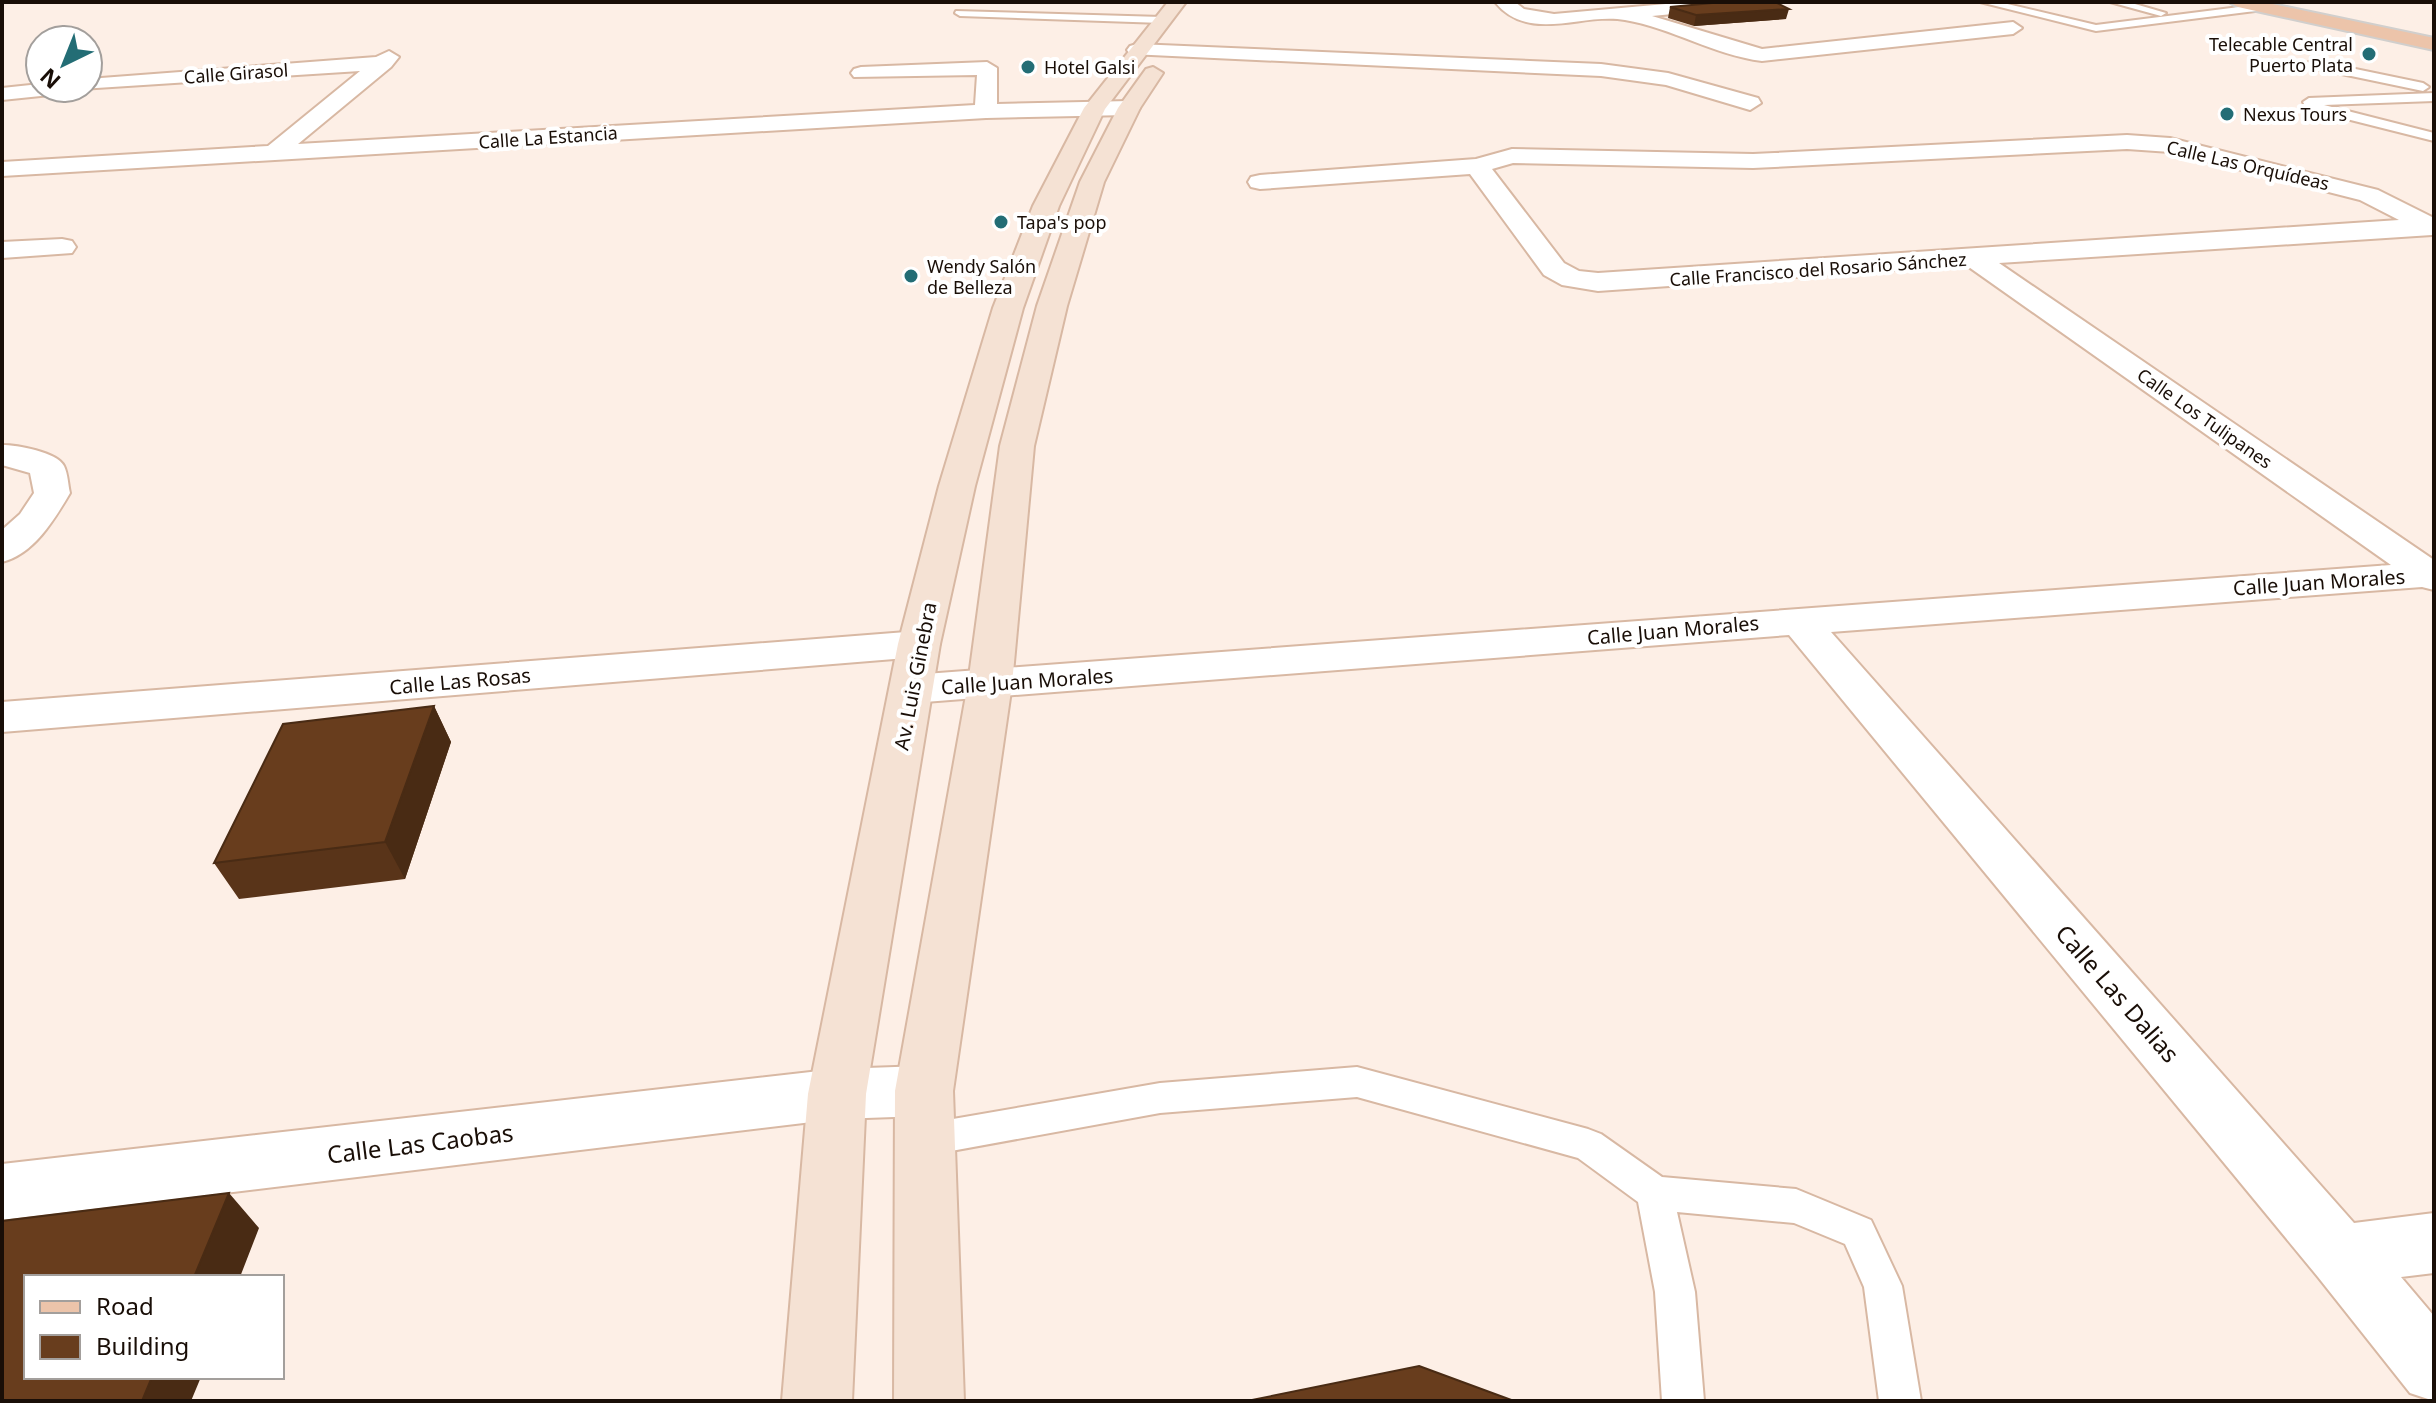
<svg xmlns="http://www.w3.org/2000/svg" width="2436" height="1403" font-family="'Noto Sans',sans-serif">
	<style>
		.lines { fill: none; stroke-linecap: round; stroke-linejoin: round }
		.lane-casing { stroke: #d8b8a3; stroke-width: 4 }
		.street-casing { stroke: #d8b8a3; stroke-width: 4 }
		.secondary-casing { stroke: #d8b8a3; stroke-width: 4 }
		.primary-casing { stroke: #d1cfcd; stroke-width: 4 }
		.lane { fill: #fff; fill-rule: evenodd }
		.street { fill: #fff; fill-rule: evenodd }
		.secondary { fill: #f5e2d4; fill-rule: evenodd }
		.primary { fill: #ecc4aa; fill-rule: evenodd }
		.wall { fill: #593419 }
		.shaded-wall { fill: #492b14 }
		.building { fill: #683d1d; stroke: #492b14; stroke-width: 2 }
		.poi-dot { fill: #236d75; stroke: #fff; stroke-width: 3 }
		.labels { text-anchor: middle; dominant-baseline: central; stroke-width: 8; stroke-linejoin: round; paint-order: stroke }
		.far-poi-label { font-size: 18px; fill: #190e07; stroke: #fff; text-anchor: start }
		.far-street-label { font-size: 18px; fill: #190e07; stroke: #fff }
		.street-label { font-size: 20px; fill: #190e07; stroke: #fff }
		.near-street-label { font-size: 24px; fill: #190e07; stroke: #fff }
	</style>
	<rect width="100%" height="100%" fill="#fdefe6"/>
	<g class="lines">
		<g class="lane-casing">
			<path id="lane" d="M 1980,2 L 1999,2 L 2096,25 L 2263,4 L 2268,7 L 2263,10 L 2096,31 Z
				M 2110,2 L 2128,2 L 2166,13 L 2161,16 Z
				M 956,11 L 1162,17 L 1167,20 L 1162,23 L 960,16 L 955,13 Z
				M 2312,60 L 2423,83 L 2429,87 L 2423,91 L 2308,67 L 2306,64 Z
				M 2434,93 L 2434,101 L 2324,105 L 2434,133 L 2434,141 L 2307,109 L 2303,102 L 2309,98 Z
				M 1357,1067 L 1588,1129 L 1601,1134 L 1662,1177 L 1796,1189 L 1871,1220 L 1902,1286 L 1921,1401 L 1879,1401 L 1864,1287 L 1845,1244 L 1794,1223 L 1677,1212 L 1695,1292 L 1704,1401 L 1662,1401 L 1655,1292 L 1638,1202 L 1578,1158 L 1357,1097 L 1160,1113 L 924,1156 L 911,1151 L 906,1140 L 911,1129 L 924,1124 L 1160,1083 Z"/>
		</g>
		<g class="street-casing">
			<path id="street" d="M 1495,2 L 1515,2 L 1524,9 L 1554,14 L 1688,2 L 1755,2 L 1746,7 L 1652,16 L 1762,49 L 2013,22 L 2022,28 L 2013,34 L 1762,61 C 1714,55 1672,28 1625,20 C 1583,12 1529,44 1495,2 Z
				M 1137,44 L 1601,64 L 1668,73 L 1758,98 L 1761,103 L 1750,110 L 1666,85 L 1601,76 L 1130,54 L 1127,50 L 1130,46 Z
				M 389,51 L 399,57 L 391,67 L 298,144 L 975,105 L 977,75 L 854,77 L 851,73 L 854,69 L 861,67 L 987,62 L 997,68 L 997,104 L 1129,101 L 1140,108 L 1129,115 L 986,118 L 2,176 L 2,162 L 268,146 L 360,71 L 81,89 L 88,88 L 88,79 L 376,57 Z
				M 40,84 L 40,88 L 71,88 L 60,94 L 2,100 L 2,88 Z
				M 2127,135 L 2170,138 L 2378,190 L 2434,218 L 2432,235 L 1999,263 L 2434,560 L 2434,590 L 2422,587 L 1831,632 L 2354,1223 L 2434,1213 L 2434,1273 L 2401,1277 L 2434,1316 L 2434,1401 L 2410,1393 L 2318,1277 L 1789,635 L 912,703 L 897,699 L 890,689 L 897,679 L 912,675 L 2391,565 L 1966,265 L 1598,291 L 1562,285 L 1544,275 L 1470,174 L 1260,189 L 1251,187 L 1248,182 L 1251,177 L 1260,175 L 1476,159 L 1512,149 L 1753,154 ZM 2127,149 L 2170,152 L 2360,200 L 2399,220 L 1598,273 L 1579,271 L 1564,263 L 1492,169 L 1513,163 L 1753,168 Z
				M 62,239 L 72,241 L 76,247 L 72,253 L 2,258 L 2,242 Z
				M 2,445 C 17,445 57,452 64,466 C 68,474 68,485 70,493 C 54,520 34,554 2,562 L 2,530 L 20,514 L 34,493 L 30,473 L 2,465 Z
				M 919,631 L 934,635 L 940,644 L 934,653 L 919,657 L 2,732 L 2,702 Z
				M 924,1066 L 945,1073 L 953,1091 L 945,1109 L 924,1116 L 837,1119 L 2,1220 L 2,1164 L 837,1069 Z"/>
		</g>
		<g class="secondary-casing">
			<path id="secondary" d="M 1168,2 L 1186,2 L 1105,109 L 1059,206 L 1023,308 L 975,486 L 940,644 L 866,1094 L 852,1401 L 782,1401 L 808,1094 L 898,644 L 939,486 L 993,308 L 1033,206 L 1084,108 Z
				M 1153,67 L 1163,73 L 1140,108 L 1104,182 L 1067,306 L 1034,446 L 1012,684 L 953,1091 L 964,1401 L 894,1401 L 895,1091 L 968,684 L 1000,446 L 1037,306 L 1080,182 L 1118,108 L 1146,69 Z"/>
		</g>
		<g class="primary-casing">
			<path id="primary" d="M 2229,2 L 2263,2 L 2434,38 L 2434,50 L 2238,7 Z"/>
		</g>
		<use href="#lane" class="lane"/>
		<use href="#street" class="street"/>
		<use href="#secondary" class="secondary"/>
		<use href="#primary" class="primary"/>
	</g>
	<path class="wall" d="M 1670,7 L 1786,19 L 1694,26 L 1668,18 Z
		M 434,706 L 451,742 L 405,879 L 239,899 L 214,863 Z"/>
	<path class="shaded-wall" d="M 1789,9 L 1786,19 L 1694,26 L 1696,15 Z
		M 434,706 L 451,742 L 405,879 L 385,842 Z
		M 229,1193 L 259,1228 L 240,1277 L 194,1277 Z
		M 152,1377 L 201,1377 L 191,1401 L 142,1401 Z"/>
	<path class="building" d="M 1723,2 L 1775,2 L 1789,9 L 1696,15 L 1670,7 Z
		M 434,706 L 385,842 L 214,863 L 283,724 Z
		M 229,1193 L 194,1277 L 26,1277 L 26,1377 L 152,1377 L 142,1401 L 2,1401 L 2,1221 Z
		M 1419,1366 L 1514,1401 L 1247,1401 Z"/>
	<g class="poi-dot">
		<circle cx="2369" cy="54" r="8"/>
		<circle cx="1028" cy="67" r="8"/>
		<circle cx="2227" cy="114" r="8"/>
		<circle cx="1001" cy="222" r="8"/>
		<circle cx="911" cy="276" r="8"/>
	</g>
	<g class="labels">
		<g class="far-poi-label">
			<text x="2353" y="44" text-anchor="end">Telecable Central<tspan x="2353" dy="21">Puerto Plata</tspan></text>
			<text x="1044" y="67">Hotel Galsi</text>
			<text x="2243" y="114">Nexus Tours</text>
			<text x="1017" y="222">Tapa's pop</text>
			<text x="927" y="266">Wendy Salón<tspan x="927" dy="21">de Belleza</tspan></text>
		</g>
		<g class="far-street-label">
			<text transform="translate(236 73) rotate(-4)">Calle Girasol</text>
			<text transform="translate(548 137) rotate(-4)">Calle La Estancia</text>
			<text transform="translate(2248 165) rotate(13)">Calle Las Orquídeas</text>
			<text transform="translate(1818 269) rotate(-4)">Calle Francisco del Rosario Sánchez</text>
			<text transform="translate(2205 418) rotate(35)">Calle Los Tulipanes</text>
		</g>
		<g class="street-label">
			<text transform="translate(2319 582) rotate(-4)">Calle Juan Morales</text>
			<text transform="translate(1673 630) rotate(-5)">Calle Juan Morales</text>
			<text transform="translate(915 676) rotate(-79)">Av. Luis Ginebra</text>
			<text transform="translate(460 681) rotate(-5)">Calle Las Rosas</text>
			<text transform="translate(1027 681) rotate(-4)">Calle Juan Morales</text>
		</g>
		<g class="near-street-label">
			<text transform="translate(2118 993) rotate(49)">Calle Las Dalias</text>
			<text transform="translate(420 1143) rotate(-7)">Calle Las Caobas</text>
		</g>
	</g>
	<rect width="2436" height="1403" fill="none" stroke="#190e07" stroke-width="8"/>
	<rect x="24" y="1275" width="260" height="104" fill="#ffffff" stroke="#a39f9c" stroke-width="2"/>
	<rect x="40" y="1301" width="40" height="12" fill="#ecc4aa" stroke="#a39f9c" stroke-width="2"/>
	<text x="96" y="1315" font-size="24" fill="#190e07">Road</text>
	<rect x="40" y="1335" width="40" height="24" fill="#683d1d" stroke="#a39f9c" stroke-width="2"/>
	<text x="96" y="1355" font-size="24" fill="#190e07">Building</text>
	<g transform="translate(64 64) rotate(223)"><circle r="38" fill="#ffffff" stroke="#a39f9c" stroke-width="2"/>
	<path d="M0-6L14 30L0 20L-14 30Z" fill="#236d75"/>
	<text y="-12" font-size="22" font-weight="bold" text-anchor="middle" fill="#190e07">N</text>
	</g>
</svg>
